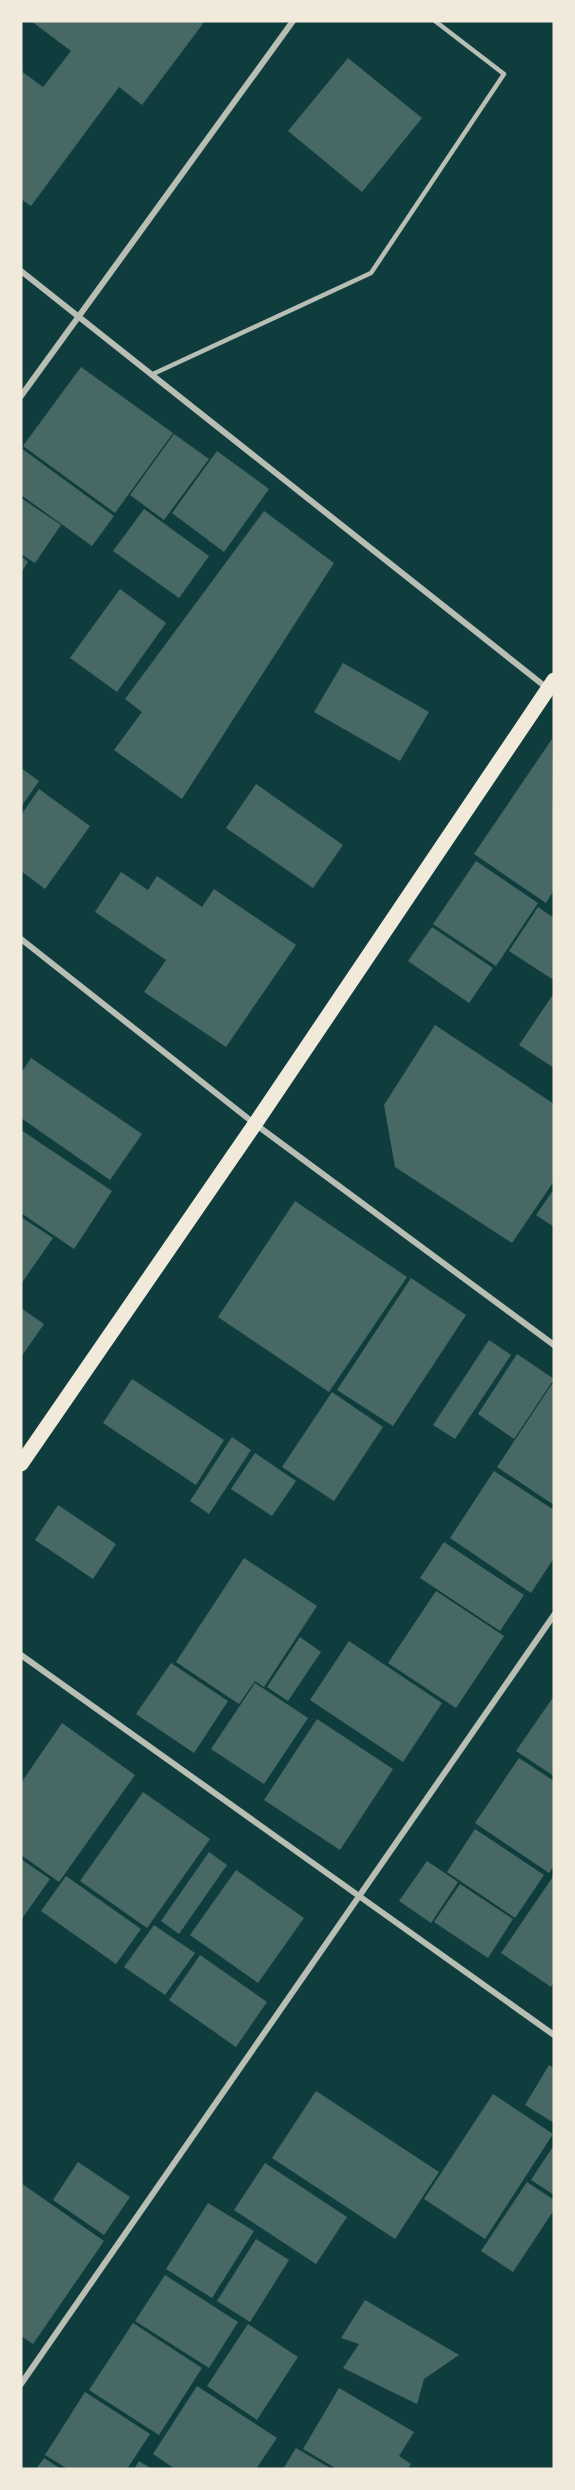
<svg xmlns="http://www.w3.org/2000/svg" width="575" height="2490" font-family="Inter,sans-serif">
	<style>
		.building { fill: #486865 }
		.lines { fill: none; stroke-linecap: round; stroke-linejoin: round }
		.service { stroke: #b8beb3; stroke-width: 4.5 }
		.minor { stroke: #b8beb3; stroke-width: 6 }
		.primary { stroke: #f1e9da; stroke-width: 15 }
	</style>
	<rect width="100%" height="100%" fill="#0f3d3e"/>
	<path class="building" d="M 31,21 L 205,21 L 142,105 L 119,87 L 31,206 L 21,199 L 21,71 L 43,87 L 71,51 Z
		M 348,58 L 422,118 L 362,192 L 288,131 Z
		M 81,367 L 173,433 L 115,513 L 23,446 Z
		M 174,434 L 209,459 L 164,520 L 130,495 Z
		M 21,448 L 114,516 L 92,546 L 21,495 Z
		M 217,451 L 269,489 L 224,552 L 172,513 Z
		M 21,498 L 61,525 L 35,563 L 21,554 Z
		M 144,509 L 209,556 L 179,598 L 113,551 Z
		M 264,511 L 334,563 L 182,799 L 114,750 L 142,712 L 125,699 Z
		M 21,556 L 28,562 L 21,573 Z
		M 120,589 L 166,623 L 117,692 L 70,658 Z
		M 343,663 L 429,712 L 400,761 L 314,712 Z
		M 552,739 L 554,890 L 546,903 L 474,854 Z
		M 21,768 L 39,781 L 21,807 Z
		M 256,784 L 343,845 L 313,888 L 226,828 Z
		M 39,789 L 90,826 L 45,889 L 21,871 L 21,815 Z
		M 476,861 L 538,903 L 496,966 L 433,924 Z
		M 121,872 L 148,890 L 157,876 L 202,907 L 214,889 L 296,945 L 226,1047 L 144,992 L 166,960 L 95,912 Z
		M 538,907 L 554,918 L 554,976 L 552,979 L 509,951 Z
		M 432,927 L 493,968 L 469,1003 L 408,961 Z
		M 554,993 L 554,1068 L 519,1045 Z
		M 435,1025 L 554,1104 L 554,1181 L 512,1243 L 395,1167 L 384,1105 Z
		M 31,1058 L 142,1134 L 110,1180 L 21,1118 L 21,1073 Z
		M 21,1130 L 112,1191 L 74,1249 L 21,1213 Z
		M 554,1189 L 554,1227 L 536,1215 Z
		M 295,1201 L 407,1277 L 329,1392 L 218,1317 Z
		M 21,1217 L 53,1238 L 21,1284 Z
		M 411,1278 L 466,1315 L 393,1426 L 337,1390 Z
		M 21,1308 L 44,1324 L 21,1357 Z
		M 489,1340 L 511,1355 L 455,1439 L 433,1425 Z
		M 517,1354 L 554,1379 L 514,1439 L 478,1414 Z
		M 132,1379 L 224,1440 L 196,1485 L 103,1423 Z
		M 552,1384 L 554,1385 L 554,1505 L 497,1467 Z
		M 332,1392 L 383,1427 L 334,1501 L 282,1467 Z
		M 232,1437 L 251,1450 L 209,1514 L 190,1501 Z
		M 255,1453 L 296,1481 L 272,1516 L 231,1489 Z
		M 494,1471 L 554,1510 L 554,1558 L 531,1593 L 450,1538 Z
		M 58,1505 L 116,1544 L 93,1579 L 35,1540 Z
		M 444,1542 L 524,1595 L 500,1631 L 420,1578 Z
		M 244,1558 L 317,1606 L 264,1687 L 255,1681 L 239,1704 L 176,1662 Z
		M 436,1591 L 504,1636 L 456,1708 L 388,1663 Z
		M 300,1637 L 321,1652 L 288,1701 L 267,1687 Z
		M 349,1641 L 442,1703 L 403,1762 L 310,1700 Z
		M 171,1663 L 228,1701 L 194,1753 L 136,1714 Z
		M 255,1683 L 308,1718 L 264,1784 L 211,1749 Z
		M 554,1696 L 554,1776 L 516,1751 Z
		M 317,1719 L 393,1769 L 340,1850 L 264,1800 Z
		M 62,1723 L 135,1775 L 59,1882 L 21,1855 L 21,1783 Z
		M 519,1758 L 554,1781 L 554,1865 L 549,1873 L 475,1823 Z
		M 143,1792 L 210,1839 L 147,1928 L 80,1881 Z
		M 475,1829 L 544,1875 L 515,1918 L 447,1872 Z
		M 209,1852 L 227,1865 L 179,1934 L 161,1921 Z
		M 21,1859 L 50,1879 L 21,1920 Z
		M 427,1861 L 458,1882 L 431,1923 L 399,1901 Z
		M 236,1870 L 304,1918 L 258,1983 L 190,1935 Z
		M 554,1875 L 554,1982 L 551,1987 L 501,1953 Z
		M 66,1876 L 141,1929 L 116,1964 L 41,1911 Z
		M 460,1884 L 513,1919 L 488,1958 L 434,1922 Z
		M 154,1925 L 195,1953 L 165,1995 L 124,1967 Z
		M 200,1955 L 267,2002 L 236,2047 L 169,2000 Z
		M 549,2065 L 554,2068 L 554,2123 L 525,2105 Z
		M 316,2091 L 439,2172 L 395,2239 L 272,2158 Z
		M 493,2094 L 553,2134 L 485,2239 L 424,2199 Z
		M 554,2145 L 554,2195 L 531,2180 Z
		M 78,2162 L 130,2197 L 104,2235 L 53,2200 Z
		M 265,2163 L 347,2217 L 316,2264 L 234,2210 Z
		M 527,2182 L 554,2200 L 554,2210 L 513,2272 L 481,2251 Z
		M 21,2183 L 104,2241 L 33,2344 L 21,2336 Z
		M 208,2203 L 254,2231 L 212,2298 L 166,2269 Z
		M 256,2239 L 289,2260 L 250,2322 L 217,2301 Z
		M 165,2275 L 238,2322 L 209,2368 L 135,2321 Z
		M 365,2300 L 459,2355 L 424,2379 L 417,2404 L 343,2368 L 359,2344 L 341,2338 Z
		M 133,2323 L 202,2368 L 159,2435 L 89,2390 Z
		M 248,2324 L 298,2357 L 257,2420 L 207,2386 Z
		M 197,2386 L 277,2438 L 256,2469 L 175,2469 L 153,2454 Z
		M 339,2388 L 414,2432 L 399,2456 L 411,2464 L 408,2469 L 337,2469 L 303,2449 Z
		M 85,2392 L 150,2434 L 127,2469 L 68,2469 L 45,2455 Z
		M 296,2448 L 332,2469 L 283,2469 Z
		M 44,2458 L 61,2469 L 36,2469 Z
		M 139,2461 L 152,2469 L 134,2469 Z"/>
	<g class="lines">
		<path class="service" d="M 153,374 L 371,273 L 504,74 L 435,21"/>
		<path class="minor" d="M 21,271 L 547,688
			M 21,396 L 293,21
			M 21,939 L 255,1124 L 554,1345
			M 21,1655 L 554,2035
			M 21,2384 L 554,1615"/>
		<path class="primary" d="M 21,1464 L 255,1124 L 554,680"/>
	</g>
	<rect width="575" height="2490" fill="none" stroke="#f1e9da" stroke-width="45"/>
</svg>
